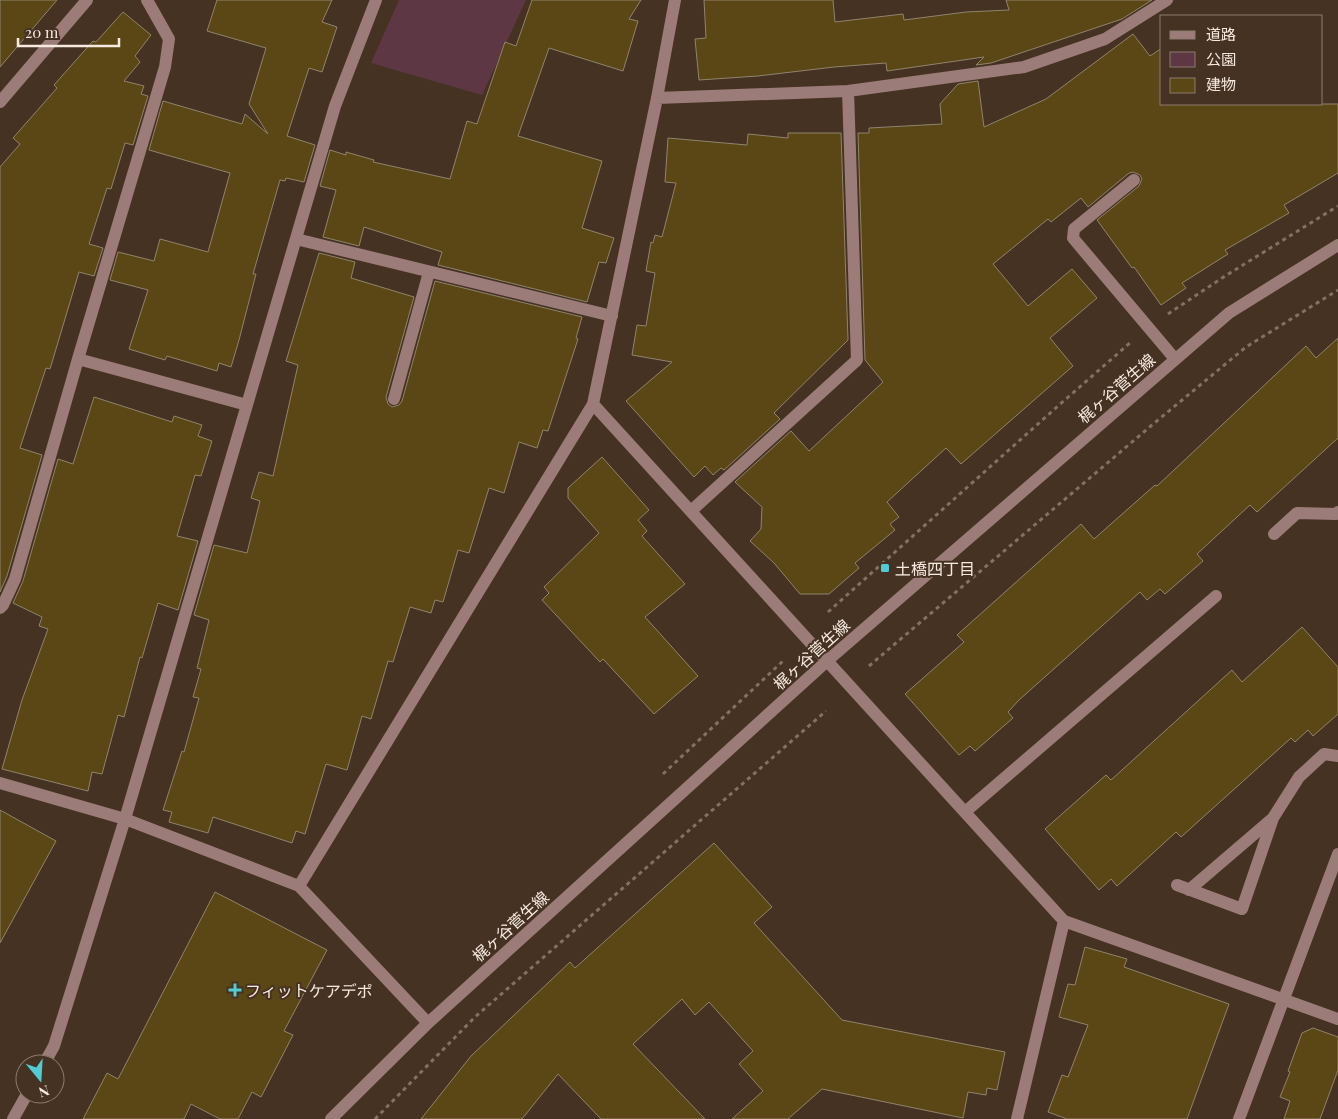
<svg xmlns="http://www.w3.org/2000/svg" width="1338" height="1119" font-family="'Playfair Display','Noto Sans JP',serif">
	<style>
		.green { fill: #5d3743 }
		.building { fill: #5b4615; stroke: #8f846c }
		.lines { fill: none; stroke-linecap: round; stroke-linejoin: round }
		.path { stroke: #837164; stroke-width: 3; stroke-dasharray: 4 4; stroke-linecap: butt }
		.minor { stroke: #9c7c78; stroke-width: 12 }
		.poi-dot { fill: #51ccd4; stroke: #463223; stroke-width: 2 }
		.labels { text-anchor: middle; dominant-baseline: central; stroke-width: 4; stroke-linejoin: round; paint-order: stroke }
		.street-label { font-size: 16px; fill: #f6e9e0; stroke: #463223 }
		.poi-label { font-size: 16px; fill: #f6e9e0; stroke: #463223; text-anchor: start }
	</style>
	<rect width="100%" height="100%" fill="#463223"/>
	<path class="green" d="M 399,0 L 526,0 L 482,95 L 371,63 Z"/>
	<path class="building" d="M 0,0 L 57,0 L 0,67 Z
		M 217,0 L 332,0 L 322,22 L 337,27 L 322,72 L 309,68 L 287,136 L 315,145 L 304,182 L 286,178 L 285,181 L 280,180 L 253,274 L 256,274 L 239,340 L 231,367 L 219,363 L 217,371 L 167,356 L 165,360 L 129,349 L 148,290 L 110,280 L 118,252 L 154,261 L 160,239 L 208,252 L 230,173 L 149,150 L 163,101 L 242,124 L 245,114 L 268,134 L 249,104 L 266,48 L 207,31 Z
		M 532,0 L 641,0 L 629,19 L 638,21 L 623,71 L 549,48 L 518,136 L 602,161 L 582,228 L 614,238 L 606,263 L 599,262 L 587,302 L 438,265 L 442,252 L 364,227 L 359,246 L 323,237 L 336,190 L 320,186 L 330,150 L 346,155 L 346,152 L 374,160 L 373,162 L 450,179 L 467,121 L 477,124 L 505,42 L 516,46 Z
		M 704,0 L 833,0 L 835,22 L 903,14 L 904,20 L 966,12 L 1009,10 L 1006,0 L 1152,0 L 1122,19 L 991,63 L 976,65 L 984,57 L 887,71 L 886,63 L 834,67 L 758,76 L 699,80 L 695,39 L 706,38 Z
		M 123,12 L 151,35 L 135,56 L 140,62 L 124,81 L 144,86 L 141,94 L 148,96 L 133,145 L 125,143 L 111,189 L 107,188 L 89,244 L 103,248 L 94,276 L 79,272 L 50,369 L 46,368 L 20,448 L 42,455 L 7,576 L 0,592 L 0,167 L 20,144 L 13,138 L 57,88 L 54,85 L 93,41 L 96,42 Z
		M 1133,34 L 1150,56 L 1162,48 L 1162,104 L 1338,104 L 1338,173 L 1284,205 L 1289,213 L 1225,250 L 1228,254 L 1182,283 L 1186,288 L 1161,305 L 1134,267 L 1132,268 L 1097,220 L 1139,186 L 1142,179 L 1140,175 L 1133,172 L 1129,173 L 1088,207 L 1081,198 L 1051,222 L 1048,219 L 993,264 L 1028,306 L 1072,269 L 1097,298 L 1050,338 L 1073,366 L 961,464 L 946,448 L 887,502 L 899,517 L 890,524 L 895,530 L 855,563 L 859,568 L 829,594 L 800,594 L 774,563 L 750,541 L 761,529 L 762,507 L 735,482 L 791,431 L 809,451 L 883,382 L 865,360 L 858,133 L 869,133 L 869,128 L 942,124 L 940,104 L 958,84 L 978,81 L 984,127 L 1046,99 Z
		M 788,133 L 841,133 L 848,340 L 774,413 L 780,419 L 724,470 L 721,468 L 713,475 L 705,466 L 694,477 L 626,401 L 672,362 L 632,355 L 637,325 L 646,326 L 655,273 L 646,271 L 651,242 L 653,243 L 655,235 L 662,237 L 676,183 L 665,182 L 668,138 L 747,145 L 748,134 L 788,138 Z
		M 319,253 L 355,262 L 351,278 L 414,297 L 386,397 L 388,404 L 392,407 L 399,405 L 402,401 L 435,281 L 582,317 L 576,338 L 578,339 L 548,431 L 543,430 L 537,448 L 519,442 L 504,493 L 489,488 L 469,553 L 458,550 L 443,602 L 435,600 L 431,613 L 410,607 L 393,662 L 388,661 L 371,719 L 362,716 L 347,770 L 326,764 L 305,834 L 296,831 L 292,843 L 213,817 L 208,833 L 169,822 L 172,812 L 163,810 L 182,751 L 184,752 L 199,698 L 193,697 L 201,669 L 197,668 L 209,620 L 194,615 L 214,545 L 247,553 L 260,501 L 251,498 L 259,472 L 273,476 L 298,365 L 286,361 Z
		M 1338,338 L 1338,438 L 1257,512 L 1250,505 L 1197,554 L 1203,561 L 1165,594 L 1160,589 L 1147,600 L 1140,592 L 1019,700 L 1008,712 L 1013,718 L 975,751 L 970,746 L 959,755 L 905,694 L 964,642 L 957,635 L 1081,524 L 1094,539 L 1155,485 L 1157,486 L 1306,346 L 1316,358 Z
		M 94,397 L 172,422 L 174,416 L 202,425 L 198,436 L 212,441 L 201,476 L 195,475 L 177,536 L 198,541 L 178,610 L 158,603 L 142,658 L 140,657 L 124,717 L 118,715 L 102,774 L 92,772 L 88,791 L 2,769 L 22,700 L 48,629 L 39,626 L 42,617 L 13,603 L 23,581 L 58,459 L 73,464 Z
		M 602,457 L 649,510 L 638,520 L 647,531 L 642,536 L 685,584 L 645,617 L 698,676 L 654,714 L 603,659 L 600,662 L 542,600 L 549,593 L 544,587 L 599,533 L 568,498 L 568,488 Z
		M 1302,627 L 1338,667 L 1338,714 L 1313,736 L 1308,730 L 1295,742 L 1291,738 L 1181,837 L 1176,832 L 1117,886 L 1111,879 L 1099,890 L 1045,829 L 1106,775 L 1111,780 L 1232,670 L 1242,682 Z
		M 0,810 L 56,841 L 0,943 Z
		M 714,843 L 772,907 L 754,923 L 842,1020 L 1005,1052 L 997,1090 L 987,1088 L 986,1095 L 968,1092 L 963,1118 L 822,1089 L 788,1119 L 732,1119 L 763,1091 L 739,1064 L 753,1051 L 709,1002 L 695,1015 L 682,999 L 633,1044 L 705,1119 L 601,1119 L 558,1074 L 522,1119 L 421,1119 L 471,1056 L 570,962 L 575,968 Z
		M 215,892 L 327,950 L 284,1031 L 293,1035 L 261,1097 L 252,1092 L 238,1119 L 220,1119 L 191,1104 L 184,1119 L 83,1119 L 107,1073 L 118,1079 Z
		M 1085,947 L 1127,959 L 1124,967 L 1229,1004 L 1187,1119 L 1067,1119 L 1048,1112 L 1062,1075 L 1068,1077 L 1088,1025 L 1059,1017 L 1068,984 L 1075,985 Z
		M 1313,1028 L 1338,1037 L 1338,1070 L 1320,1119 L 1284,1119 L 1290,1101 L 1280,1097 L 1290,1072 L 1288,1071 L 1302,1033 Z"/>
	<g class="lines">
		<path class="path" d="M 1168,314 L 1222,278 L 1338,206
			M 828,612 L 1058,406 L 1131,342
			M 869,666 L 1152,425 L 1246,347 L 1338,290
			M 663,774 L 784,660
			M 375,1119 L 475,1017 L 826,711"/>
		<path class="minor" d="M 657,98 L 848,91 L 1024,67 L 1105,39 L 1167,0
			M 0,102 L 87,0
			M 1134,180 L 1074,229 L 1073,238 L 1175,359
			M 296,239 L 612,316
			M 78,359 L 247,405
			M 394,399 L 429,272
			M 593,404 L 1064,921 L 1338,1019
			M 691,511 L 857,360 L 848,91
			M 1274,534 L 1297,513 L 1336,514 L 1338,512
			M 0,608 L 3,605 L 15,579 L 78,359 L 165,67 L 169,39 L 147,0
			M 0,783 L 125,819 L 299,886 L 428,1023
			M 965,812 L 1216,596
			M 1177,885 L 1242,909 L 1273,818 L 1299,777 L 1324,754 L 1338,756
			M 299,886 L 593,404 L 657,98 L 675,0
			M 1189,890 L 1273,818
			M 44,1064 L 54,1046 L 125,819 L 335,106 L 376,0
			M 13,1119 L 27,1094
			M 331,1119 L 428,1023 L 827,661 L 1229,313 L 1338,245
			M 1017,1119 L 1064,921
			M 1239,1119 L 1338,854"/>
	</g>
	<g class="poi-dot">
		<rect x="880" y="563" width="10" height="10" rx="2.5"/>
		<path d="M232.5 982.5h5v5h5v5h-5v5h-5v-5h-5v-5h5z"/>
	</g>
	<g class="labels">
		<g class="street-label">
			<text transform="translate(1116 388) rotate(-41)">梶ヶ谷菅生線</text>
			<text transform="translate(811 654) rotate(-42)">梶ヶ谷菅生線</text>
			<text transform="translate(510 926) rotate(-42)">梶ヶ谷菅生線</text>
		</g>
		<g class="poi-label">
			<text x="895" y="568">土橋四丁目</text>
			<text x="245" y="990">フィットケアデポ</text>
		</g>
	</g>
	<rect x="1160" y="15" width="162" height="90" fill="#463223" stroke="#8c7b6f"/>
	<rect x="1170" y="31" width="25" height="8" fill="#9c7c78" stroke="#8c7b6f"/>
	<text x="1206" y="40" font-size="15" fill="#f6e9e0">道路</text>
	<rect x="1170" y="52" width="25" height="15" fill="#5d3743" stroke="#8c7b6f"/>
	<text x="1206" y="65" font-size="15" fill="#f6e9e0">公園</text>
	<rect x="1170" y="78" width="25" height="15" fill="#5b4615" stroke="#8c7b6f"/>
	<text x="1206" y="90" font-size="15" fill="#f6e9e0">建物</text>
	<g transform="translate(40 1079) rotate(162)"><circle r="24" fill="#463223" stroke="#8c7b6f"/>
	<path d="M0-4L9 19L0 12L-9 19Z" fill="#51ccd4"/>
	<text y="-8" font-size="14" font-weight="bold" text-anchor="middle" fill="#f6e9e0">N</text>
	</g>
	<path d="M18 38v8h101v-8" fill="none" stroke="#f6e9e0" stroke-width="2.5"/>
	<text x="25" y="38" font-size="15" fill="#f6e9e0" stroke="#463223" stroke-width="4" paint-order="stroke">20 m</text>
</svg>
